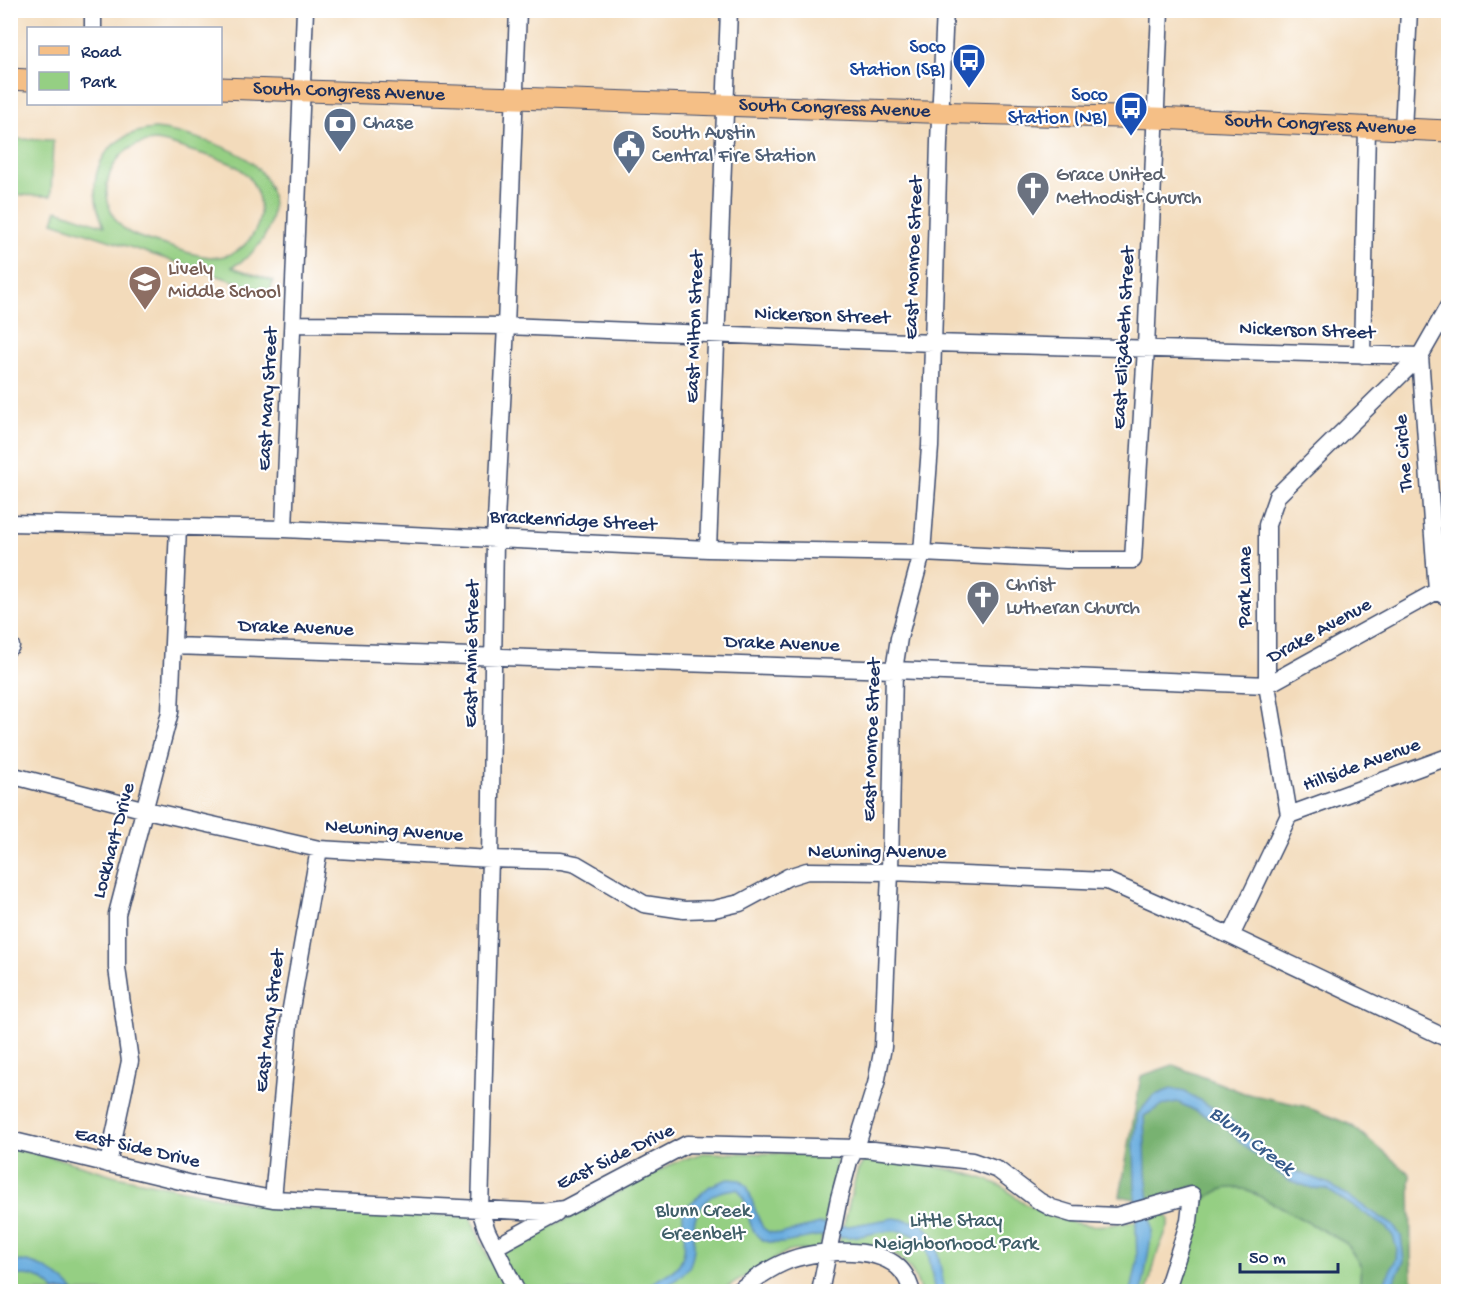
<svg xmlns="http://www.w3.org/2000/svg" width="1459" height="1302" font-family="'Gochi Hand',sans-serif">
	<style>
		.green { fill: #95cf83; stroke: #587f70; stroke-width: 1.5; fill-rule: evenodd }
		.forest { fill: #78b271; stroke: #4a7068; stroke-width: 1.5 }
		.water { fill: #6aaddf; stroke: #426e9e; stroke-width: 1.5 }
		.lines { fill: none; stroke-linecap: round; stroke-linejoin: round }
		.minor-casing { stroke: #3b496c; stroke-width: 19 }
		.major-casing { stroke: #3b496c; stroke-width: 23 }
		.minor { stroke: #fff; stroke-width: 16 }
		.major { stroke: #f5bf86; stroke-width: 21 }
		.labels { text-anchor: middle; dominant-baseline: central; stroke-width: 4.5; stroke-linejoin: round; paint-order: stroke }
		.transit-label { font-size: 20px; fill: #164399; stroke: #fff; text-anchor: end }
		.street-label { font-size: 20px; fill: #1b2f5e; stroke: #fff }
		.service-label { font-size: 20px; fill: #4e5e75; stroke: #fff; text-anchor: start }
		.worship-label { font-size: 20px; fill: #5b616d; stroke: #fff; text-anchor: start }
		.education-label { font-size: 20px; fill: #785e54; stroke: #fff; text-anchor: start }
		.park-label { font-size: 20px; fill: #405f69; stroke: #fff }
		.water-label { font-size: 21px; font-style: italic; fill: #375b8b; stroke: #fff }
	</style>
	<rect width="100%" height="100%" fill="#fff"/>
	<filter id="ink" filterUnits="userSpaceOnUse"><feTurbulence type="fractalNoise" baseFrequency=".0167" numOctaves="2"/><feDisplacementMap in="SourceGraphic" scale="12" xChannelSelector="R" yChannelSelector="G"/><feConvolveMatrix kernelMatrix="1 2 1 2 8 2 1 2 1" color-interpolation-filters="sRGB"/></filter>
	<filter id="wash" filterUnits="userSpaceOnUse"><feTurbulence type="fractalNoise" baseFrequency=".008" numOctaves="4" result="noise"/><feDisplacementMap in="SourceGraphic" scale="24" xChannelSelector="R" yChannelSelector="G"/><feGaussianBlur stdDeviation="1.35" result="paint"/><feColorMatrix in="noise" values="0 0 0 0 0 0 0 0 0 0 0 0 0 0 0 0 0 1.4 0 .05"/><feComposite in="paint" operator="in"/></filter>
	<g filter="url(#wash)">
		<rect width="100%" height="100%" fill="#f3dbbb"/>
		<path class="green" d="M 155,129 C 178,131 229,146 247,159 C 290,190 275,245 232,267 L 273,281 L 270,293 L 53,222 L 57,210 L 104,226 C 82,179 101,133 155,129 ZM 155,141 C 169,142 182,148 195,152 C 208,156 222,159 234,165 C 259,179 268,213 252,236 C 229,270 196,255 165,245 C 153,242 141,239 130,233 C 107,219 100,188 114,165 C 123,150 138,142 155,141 Z
			M 11,139 L 53,140 L 51,196 L 11,195 Z
			M 11,1148 L 63,1160 L 116,1176 L 271,1208 L 470,1216 L 489,1259 L 676,1162 L 703,1153 L 838,1154 L 820,1249 L 788,1251 L 721,1291 L 11,1292 Z
			M 871,1158 C 914,1164 962,1167 1001,1186 C 1009,1190 1015,1198 1023,1203 C 1080,1232 1105,1230 1164,1214 L 1169,1218 L 1169,1224 L 1158,1251 L 1147,1291 L 920,1291 C 911,1252 877,1244 842,1246 L 839,1244 L 857,1172 L 865,1159 Z
			M 1231,1186 L 1248,1190 L 1346,1243 L 1361,1266 L 1359,1291 L 1174,1292 L 1182,1253 L 1204,1201 L 1211,1194 Z"/>
		<path class="forest" d="M 1173,1065 L 1244,1093 L 1304,1106 L 1351,1125 L 1410,1174 L 1411,1255 L 1413,1291 L 1359,1291 L 1361,1266 L 1346,1243 L 1248,1190 C 1230,1186 1219,1187 1204,1201 L 1195,1186 L 1143,1201 L 1120,1196 L 1141,1076 Z"/>
		<path class="water" d="M 1171,1089 L 1185,1092 L 1227,1116 L 1246,1136 L 1281,1166 L 1329,1184 L 1394,1226 L 1401,1236 L 1404,1261 L 1389,1291 L 1380,1291 L 1396,1259 L 1397,1249 L 1393,1236 L 1385,1226 L 1326,1189 L 1312,1188 L 1288,1180 L 1248,1149 L 1222,1124 L 1190,1108 L 1177,1102 L 1162,1105 L 1144,1116 L 1146,1173 L 1152,1231 L 1142,1291 L 1131,1292 L 1137,1263 L 1134,1143 L 1138,1114 L 1153,1096 Z
			M 728,1179 L 740,1180 L 747,1186 L 757,1215 L 763,1228 L 769,1232 L 780,1234 L 820,1224 L 849,1226 L 894,1218 L 922,1223 L 935,1238 L 945,1291 L 935,1291 C 931,1278 932,1259 925,1247 C 909,1219 873,1236 849,1237 C 838,1237 827,1235 817,1236 C 799,1238 781,1248 763,1240 C 744,1230 751,1201 737,1189 C 725,1190 715,1192 707,1200 C 683,1223 701,1239 690,1265 C 687,1272 680,1276 674,1281 C 660,1291 657,1291 640,1292 C 650,1283 661,1278 672,1271 C 692,1258 682,1230 683,1210 L 710,1186 Z
			M 21,1261 C 42,1264 60,1276 74,1291 L 55,1291 C 42,1276 30,1273 11,1276 L 11,1263 Z"/>
	</g>
	<g filter="url(#ink)">
		<g class="lines">
			<g class="minor-casing">
				<path id="minor" d="M 93,28 L 93,10
					M 1403,130 L 1409,10
					M 1448,307 L 1420,356 L 1437,591 L 1448,598
					M 294,324 L 506,326 L 933,343 L 1420,356
					M 1362,355 L 1367,129
					M 10,523 L 284,529 L 708,549 L 922,553 L 1066,560 L 1133,560 L 1146,348 L 1160,10
					M 284,529 L 305,10
					M 708,549 L 729,10
					M 10,646 L 11,646
					M 173,646 L 894,670 L 1267,685 L 1437,591
					M 10,775 L 146,810 L 319,849 L 490,859 L 561,861 L 576,864 L 644,904 L 684,910 L 714,909 L 740,903 L 788,877 L 807,871 L 890,872 L 1107,881 L 1231,936 L 1448,1039
					M 1289,815 L 1448,757
					M 1231,936 L 1289,815 L 1267,685 L 1267,525 L 1277,496 L 1420,356
					M 10,1140 L 201,1186 L 273,1199 L 542,1212 L 564,1209 L 687,1144 L 856,1148 L 972,1161 L 998,1170 L 1039,1201 L 1052,1208 L 1072,1214 L 1116,1216 L 1192,1195 L 1189,1221 L 1166,1292
					M 108,1164 L 130,1061 L 117,968 L 117,914 L 170,712 L 178,528
					M 273,1199 L 290,1014 L 319,849
					M 495,1247 L 556,1214
					M 517,1292 L 487,1231 L 480,1210 L 490,859 L 495,540 L 506,326 L 518,10
					M 737,1292 C 752,1281 768,1269 785,1262 C 813,1250 874,1245 898,1267 C 906,1274 909,1283 912,1292
					M 820,1292 L 839,1198 L 849,1161 L 856,1148 L 876,1084 L 883,1047 L 890,872 L 894,670 L 899,638 L 922,553 L 930,447 L 939,142 L 945,10"/>
			</g>
			<g class="major-casing">
				<g id="major">
					<path d="M 10,79 L 28,80"/>
					<path id="s1" d="M 220,88 L 926,112 L 1156,118 L 1448,131"/>
				</g>
			</g>
			<use href="#minor" class="minor"/>
			<use href="#major" class="major"/>
		</g>
	</g>
	<defs>
		<g id="bus-pin" transform="scale(1.725)"><path d="M0 17L-7.5 6A9.5 9.5 0 1 1 7.5 6Z" fill="#1a4fb4" stroke="#fff"/><path d="M-5-6H5V4H4V6H2V4H-2V6H-4V4H-5ZM-3.5-4V0h7V-4ZM-3.5 1.2v1.5H-2V1.2ZM2 1.2v1.5H3.5V1.2Z" fill="#fff"/></g>
		<g id="bank-pin" transform="scale(1.725)"><path d="M0 17L-7.5 6A9.5 9.5 0 1 1 7.5 6Z" fill="#5c6f8a" stroke="#fff"/><path d="M-6-4H6V4H-6ZM0-2.3a2.3 2.3 0 1 0 0 4.6a2.3 2.3 0 1 0 0-4.6Z" fill="#fff"/></g>
		<g id="civic-pin" transform="scale(1.725)"><path d="M0 17L-7.5 6A9.5 9.5 0 1 1 7.5 6Z" fill="#5c6f8a" stroke="#fff"/><path d="M-.6-6.5H3V-4.5H.6V-3L4-1V1h2V6H-6V1h2V-1L-.6-3ZM-1.2 2.5V6h2.4V2.5Z" fill="#fff"/></g>
		<g id="church-pin" transform="scale(1.725)"><path d="M0 17L-7.5 6A9.5 9.5 0 1 1 7.5 6Z" fill="#6b7280" stroke="#fff"/><path d="M-1.2-6h2.4v3.5h3.3v2.4h-3.3V6h-2.4V-.1h-3.3v-2.4h3.3Z" fill="#fff"/></g>
		<g id="school-pin" transform="scale(1.725)"><path d="M0 17L-7.5 6A9.5 9.5 0 1 1 7.5 6Z" fill="#8d6e63" stroke="#fff"/><path d="M0-5L7-2L0 1L-7-2ZM-4 1L0 2.5L4 1V4Q0 6-4 4Z" fill="#fff"/></g>
	</defs>
	<g fill-rule="evenodd">
		<use href="#bus-pin" x="969" y="60"/>
		<use href="#bus-pin" x="1131" y="108"/>
		<use href="#bank-pin" x="340" y="124"/>
		<use href="#civic-pin" x="629" y="146"/>
		<use href="#church-pin" x="1033" y="188"/>
		<use href="#school-pin" x="145" y="282"/>
		<use href="#church-pin" x="983" y="597"/>
	</g>
	<g class="labels">
		<g class="transit-label">
			<text x="946" y="48">Soco<tspan x="946" dy="23">Station (SB)</tspan></text>
			<text x="1108" y="96">Soco<tspan x="1108" dy="23">Station (NB)</tspan></text>
		</g>
		<g class="street-label">
			<text stroke="none"><textPath href="#s1" startOffset="129">South Congress Avenue</textPath></text>
			<text stroke="none"><textPath href="#s1" startOffset="615">South Congress Avenue</textPath></text>
			<text stroke="none"><textPath href="#s1" startOffset="1101">South Congress Avenue</textPath></text>
			<text transform="translate(915 258) rotate(-88)">East Monroe Street</text>
			<text transform="translate(822 317) rotate(2)">Nickerson Street</text>
			<text transform="translate(696 327) rotate(-88)">East Milton Street</text>
			<text transform="translate(1307 332) rotate(2)">Nickerson Street</text>
			<text transform="translate(1125 338) rotate(-87)">East Elizabeth Street</text>
			<text transform="translate(269 399) rotate(-87)">East Mary Street</text>
			<text transform="translate(1405 453) rotate(-94)">The Circle</text>
			<text transform="translate(573 522) rotate(3)">Brackenridge Street</text>
			<text transform="translate(1246 587) rotate(-90)">Park Lane</text>
			<text transform="translate(296 629) rotate(2)">Drake Avenue</text>
			<text transform="translate(1320 632) rotate(-29)">Drake Avenue</text>
			<text transform="translate(782 645) rotate(2)">Drake Avenue</text>
			<text transform="translate(473 654) rotate(-89)">East Annie Street</text>
			<text transform="translate(873 740) rotate(-88)">East Monroe Street</text>
			<text transform="translate(1362 766) rotate(-20)">Hillside Avenue</text>
			<text transform="translate(394 832) rotate(4)">Newning Avenue</text>
			<text transform="translate(115 841) rotate(-75)">Lockhart Drive</text>
			<text x="877" y="853">Newning Avenue</text>
			<text transform="translate(271 1021) rotate(-83)">East Mary Street</text>
			<text transform="translate(137 1149) rotate(13)">East Side Drive</text>
			<text transform="translate(616 1158) rotate(-26)">East Side Drive</text>
		</g>
		<g class="service-label">
			<text x="363" y="124">Chase</text>
			<text x="652" y="134">South Austin<tspan x="652" dy="23">Central Fire Station</tspan></text>
		</g>
		<g class="worship-label">
			<text x="1056" y="176">Grace United<tspan x="1056" dy="23">Methodist Church</tspan></text>
			<text x="1006" y="586">Christ<tspan x="1006" dy="23">Lutheran Church</tspan></text>
		</g>
		<g class="education-label">
			<text x="168" y="270">Lively<tspan x="168" dy="23">Middle School</tspan></text>
		</g>
		<g class="park-label">
			<text x="703" y="1212">Blunn Creek<tspan x="703" dy="23">Greenbelt</tspan></text>
			<text x="956" y="1222">Little Stacy<tspan x="956" dy="23">Neighborhood Park</tspan></text>
		</g>
		<g class="water-label">
			<text transform="translate(1251 1142) rotate(37)">Blunn Creek</text>
		</g>
	</g>
	<rect width="1459" height="1302" fill="none" stroke="#fff" stroke-width="36"/>
	<rect x="27" y="27" width="195" height="78" fill="#ffffff" stroke="#a4acbf" stroke-width="1.5"/>
	<rect x="39" y="46" width="30" height="9" fill="#f5bf86" stroke="#a4acbf" stroke-width="1.5"/>
	<text x="81" y="57" font-size="18" fill="#1b2f5e">Road</text>
	<rect x="39" y="72" width="30" height="18" fill="#95cf83" stroke="#a4acbf" stroke-width="1.5"/>
	<text x="81" y="87" font-size="18" fill="#1b2f5e">Park</text>
	<path d="M1240 1263v9h98v-9" fill="none" stroke="#1b2f5e" stroke-width="3"/>
	<text x="1249" y="1263" font-size="18" fill="#1b2f5e" stroke="#ffffff" stroke-width="4.5" paint-order="stroke">50 m</text>
</svg>
